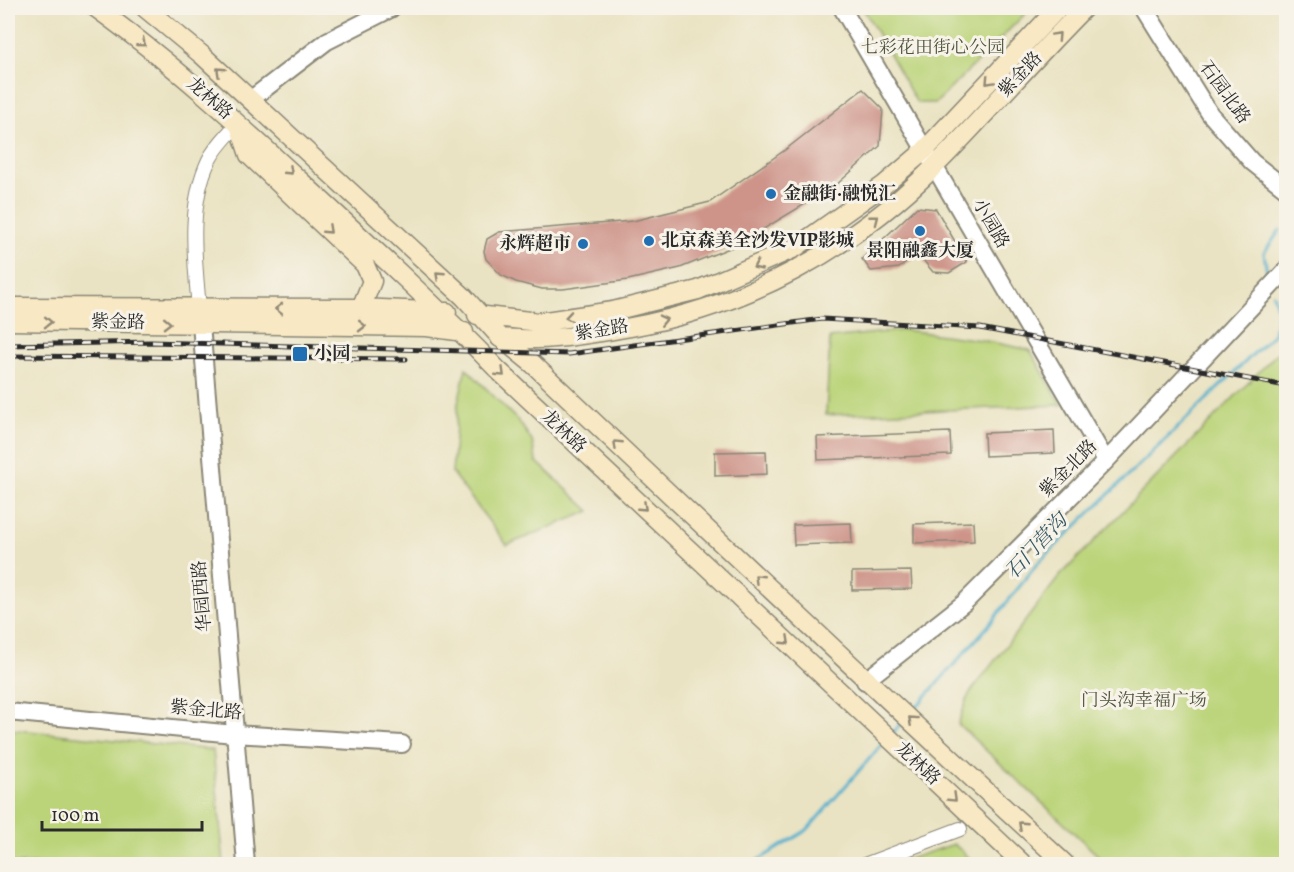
<svg xmlns="http://www.w3.org/2000/svg" width="1294" height="872" font-family="Vollkorn,'Noto Serif SC',serif">
	<style>
		.green { fill: #bbd479; stroke: #738052; stroke-width: 1.5 }
		.lines { fill: none; stroke-linecap: round; stroke-linejoin: round }
		.stream { stroke: #4eafcd; stroke-width: 3 }
		.building { fill: #ce948a }
		.minor-casing { stroke: #8a8777; stroke-width: 16 }
		.tertiary-casing { stroke: #8a8777; stroke-width: 20 }
		.secondary-casing { stroke: #8a8777; stroke-width: 21 }
		.minor { stroke: #fff; stroke-width: 14 }
		.tertiary { stroke: #fff; stroke-width: 16 }
		.secondary { stroke: #f8e8c3; stroke-width: 18 }
		.rail-casing { stroke: #2b2b2b; stroke-width: 5 }
		.rail { stroke: #f7f3e8; stroke-width: 3; stroke-dasharray: 9; stroke-linecap: butt }
		.oneway { stroke: #928a77 }
		.poi-dot { fill: #1f6fb2; stroke: #f7f3e8; stroke-width: 2 }
		.labels { text-anchor: middle; dominant-baseline: central; stroke-width: 6; stroke-linejoin: round; paint-order: stroke }
		.park-label { font-size: 18px; fill: #4f553e; stroke: #f7f3e8 }
		.street-label { font-size: 18px; fill: #2b2b2b; stroke: #f7f3e8 }
		.poi-label { font-size: 18px; font-weight: bold; fill: #2b2b2b; stroke: #f7f3e8; text-anchor: start }
		.water-label { font-size: 20px; font-style: italic; fill: #375964; stroke: #f7f3e8 }
	</style>
	<rect width="100%" height="100%" fill="#f7f3e8"/>
	<filter id="ink" filterUnits="userSpaceOnUse"><feTurbulence type="fractalNoise" baseFrequency=".0167" numOctaves="2"/><feDisplacementMap in="SourceGraphic" scale="12" xChannelSelector="R" yChannelSelector="G"/><feConvolveMatrix kernelMatrix="1 2 1 2 8 2 1 2 1" color-interpolation-filters="sRGB"/></filter>
	<filter id="wash" filterUnits="userSpaceOnUse"><feTurbulence type="fractalNoise" baseFrequency=".008" numOctaves="4" result="noise"/><feDisplacementMap in="SourceGraphic" scale="24" xChannelSelector="R" yChannelSelector="G"/><feGaussianBlur stdDeviation="1.35" result="paint"/><feColorMatrix in="noise" values="0 0 0 0 0 0 0 0 0 0 0 0 0 0 0 0 0 1.4 0 .05"/><feComposite in="paint" operator="in"/></filter>
	<g filter="url(#wash)">
		<rect width="100%" height="100%" fill="#eae3c3"/>
		<path class="green" d="M 863,8 L 1031,8 L 936,103 L 917,103 Z
			M 905,330 L 981,340 L 1030,350 L 1062,405 L 826,415 L 830,338 Z
			M 1286,344 L 1286,864 L 1107,864 L 958,724 L 969,694 L 1059,577 Z
			M 466,368 L 520,423 L 532,441 L 536,461 L 590,511 L 507,545 L 452,473 L 458,403 Z
			M 8,729 L 213,750 L 224,864 L 8,864 Z
			M 954,844 L 976,864 L 894,864 Z"/>
		<g class="lines">
			<path class="stream" d="M 1268,279 L 1264,253 L 1280,230
				M 911,713 L 989,625 L 1038,563 L 1274,334 L 1278,310 L 1273,294
				M 893,733 L 902,722
				M 752,864 L 807,830 L 884,742"/>
		</g>
		<g id="blocks">
			<path class="building" d="M 863,89 L 883,109 L 880,146 L 835,186 L 737,245 L 680,268 L 628,280 L 563,289 L 542,289 L 516,282 L 501,275 L 486,259 L 484,251 L 487,239 L 499,232 L 633,221 L 710,202 L 785,150 Z
				M 917,207 L 936,209 L 967,262 L 949,273 L 933,272 L 918,254 L 899,268 L 871,271 L 862,259 Z
				M 1054,430 L 1055,453 L 985,456 L 984,433 Z
				M 950,432 L 951,455 L 818,460 L 817,437 Z
				M 766,451 L 767,474 L 715,476 L 715,452 Z
				M 973,522 L 974,541 L 914,543 L 914,524 Z
				M 851,523 L 852,543 L 794,545 L 793,525 Z
				M 911,571 L 912,589 L 852,590 L 852,572 Z"/>
		</g>
	</g>
	<g filter="url(#ink)">
		<use href="#blocks" fill-opacity="0" stroke="#8a8777" stroke-width="1.5"/>
		<g class="lines">
			<g class="minor-casing">
				<path id="minor" d="M 199,309 C 195,260 187,206 209,160 C 216,146 228,135 238,123
					M 867,864 L 960,829"/>
			</g>
			<g class="tertiary-casing">
				<path id="tertiary" d="M 842,8 L 1106,461
					M 1144,8 L 1210,114 L 1252,162 L 1286,189
					M 250,100 L 327,41 L 392,8
					M 201,324 L 246,864
					M 865,681 L 964,603 L 1106,461 L 1286,270
					M 8,712 L 234,734 L 402,744"/>
			</g>
			<g class="secondary-casing">
				<path id="secondary" d="M 96,8 C 171,62 240,125 308,188 C 373,248 437,307 499,371 L 1023,864
					M 145,8 L 202,55 L 464,297 L 501,338 L 533,364 C 709,532 886,699 1065,864
					M 239,125 L 249,155 L 365,265 L 372,281 L 361,308
					M 8,307 L 361,308 L 447,312
					M 477,315 L 539,322 L 613,311 L 698,290 L 795,248 L 884,185 L 924,151 L 1058,8
					M 8,321 L 427,327 L 464,332
					M 500,338 C 545,342 587,335 631,327 C 747,306 851,250 935,166 C 986,115 1033,59 1084,8"/>
			</g>
			<use href="#minor" class="minor"/>
			<use href="#tertiary" class="tertiary"/>
			<use href="#secondary" class="secondary"/>
			<g class="rail-casing">
				<path id="rail" d="M 8,345 L 152,342 L 569,354 L 822,319 L 980,328 L 1286,386
					M 8,356 L 406,359"/>
			</g>
			<use href="#rail" class="rail"/>
		</g>
		<defs><path id="oneway-chevron" d="M-2-3.5L2.5 0L-2 3.5" fill="none" stroke-width="1.6" stroke-linecap="round" stroke-linejoin="round" transform="scale(1.5)"/></defs>
		<g class="oneway">
			<use href="#oneway-chevron" transform="translate(1057 36) rotate(-47)"/>
			<use href="#oneway-chevron" transform="translate(142 43) rotate(40)"/>
			<use href="#oneway-chevron" transform="translate(220 71) rotate(-137)"/>
			<use href="#oneway-chevron" transform="translate(989 81) rotate(133)"/>
			<use href="#oneway-chevron" transform="translate(289 171) rotate(43)"/>
			<use href="#oneway-chevron" transform="translate(875 219) rotate(-38)"/>
			<use href="#oneway-chevron" transform="translate(328 230) rotate(43)"/>
			<use href="#oneway-chevron" transform="translate(757 266) rotate(155)"/>
			<use href="#oneway-chevron" transform="translate(439 275) rotate(-137)"/>
			<use href="#oneway-chevron" transform="translate(279 309) rotate(180)"/>
			<use href="#oneway-chevron" transform="translate(569 317) rotate(171)"/>
			<use href="#oneway-chevron" transform="translate(663 320) rotate(-13)"/>
			<use href="#oneway-chevron" transform="translate(48 322) rotate(1)"/>
			<use href="#oneway-chevron" transform="translate(167 323) rotate(1)"/>
			<use href="#oneway-chevron" transform="translate(362 326) rotate(1)"/>
			<use href="#oneway-chevron" transform="translate(501 373) rotate(44)"/>
			<use href="#oneway-chevron" transform="translate(617 444) rotate(-136)"/>
			<use href="#oneway-chevron" transform="translate(643 507) rotate(43)"/>
			<use href="#oneway-chevron" transform="translate(758 578) rotate(-136)"/>
			<use href="#oneway-chevron" transform="translate(786 641) rotate(43)"/>
			<use href="#oneway-chevron" transform="translate(912 720) rotate(-138)"/>
			<use href="#oneway-chevron" transform="translate(953 798) rotate(44)"/>
			<use href="#oneway-chevron" transform="translate(1022 825) rotate(-137)"/>
		</g>
	</g>
	<g class="poi-dot">
		<circle cx="771" cy="194" r="6"/>
		<circle cx="920" cy="231" r="6"/>
		<circle cx="649" cy="241" r="6"/>
		<circle cx="583" cy="244" r="6"/>
		<rect x="292" y="346" width="16" height="16" rx="3"/>
	</g>
	<g class="labels">
		<g class="park-label">
			<text x="933" y="48">七彩花田街心公园</text>
			<text x="1144" y="701">门头沟幸福广场</text>
		</g>
		<g class="street-label">
			<text transform="translate(1021 75) rotate(-47)">紫金路</text>
			<text transform="translate(1224 93) rotate(54)">石园北路</text>
			<text transform="translate(209 99) rotate(41)">龙林路</text>
			<text transform="translate(990 224) rotate(60)">小园路</text>
			<text transform="translate(118 323) rotate(1)">紫金路</text>
			<text transform="translate(602 331) rotate(-9)">紫金路</text>
			<text transform="translate(563 432) rotate(43)">龙林路</text>
			<text transform="translate(1069 469) rotate(-45)">紫金北路</text>
			<text transform="translate(203 596) rotate(-95)">华园西路</text>
			<text transform="translate(206 711) rotate(5)">紫金北路</text>
			<text transform="translate(917 764) rotate(43)">龙林路</text>
		</g>
		<g class="poi-label">
			<text x="783" y="194">金融街·融悦汇</text>
			<text x="661" y="241">北京森美全沙发VIP影城</text>
			<text x="571" y="244" text-anchor="end">永辉超市</text>
			<text x="920" y="251" text-anchor="middle">景阳融鑫大厦</text>
			<text x="314" y="354">小园</text>
		</g>
		<g class="water-label">
			<text transform="translate(1037 547) rotate(-47)">石门营沟</text>
		</g>
	</g>
	<rect width="1294" height="872" fill="none" stroke="#f7f3e8" stroke-width="30"/>
	<path d="M42 821v9h160v-9" fill="none" stroke="#2b2b2b" stroke-width="3"/>
	<text x="51" y="821" font-size="18" fill="#2b2b2b" stroke="#f7f3e8" stroke-width="4.5" paint-order="stroke">100 m</text>
</svg>
